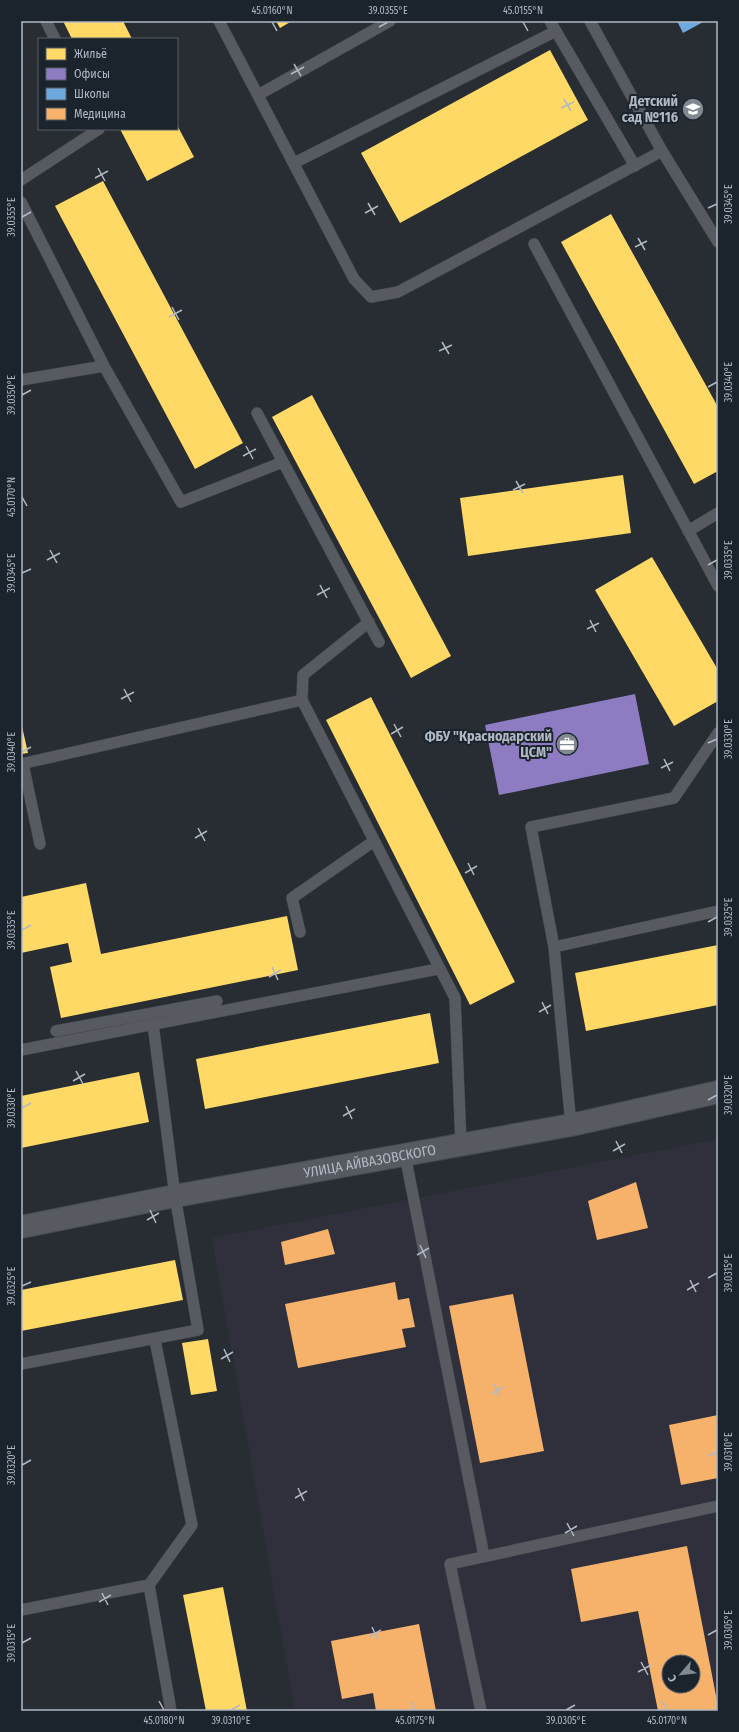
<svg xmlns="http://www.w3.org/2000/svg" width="739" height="1732" font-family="'Fira Sans Condensed',sans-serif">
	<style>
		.medical { fill: #2f303b; fill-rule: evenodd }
		.homes { fill: #ffd966 }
		.offices { fill: #8e7cc3 }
		.schools { fill: #6fa8dc }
		.health { fill: #f6b26b; fill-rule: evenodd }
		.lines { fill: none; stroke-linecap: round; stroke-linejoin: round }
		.service-casing { stroke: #44494d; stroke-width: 12 }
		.tertiary-casing { stroke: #44494d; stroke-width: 24 }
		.service { stroke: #575a60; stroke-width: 11 }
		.tertiary { stroke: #575a60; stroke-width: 22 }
		.ticks { fill: none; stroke: #b0b9c4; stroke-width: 1.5 }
		.labels { text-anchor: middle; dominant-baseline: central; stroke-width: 4; stroke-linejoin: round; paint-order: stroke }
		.poi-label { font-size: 14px; font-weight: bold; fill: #b0b9c4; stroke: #1b232c; text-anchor: end }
		.street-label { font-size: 14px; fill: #b0b9c4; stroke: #1b232c }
		.neatline { fill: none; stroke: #b0b9c4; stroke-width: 1.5 }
		.ticks-label { font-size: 10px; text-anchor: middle; fill: #b0b9c4 }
	</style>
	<rect width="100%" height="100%" fill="#272d32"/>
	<path class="medical" d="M 718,1139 L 718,1711 L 295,1711 L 212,1238 ZM 669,1662 L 693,1662 L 693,1686 L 669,1686 Z"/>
	<path class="homes" d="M 63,21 L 123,21 L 132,39 L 72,39 Z
		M 276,21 L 292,21 L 280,28 Z
		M 550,50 L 588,120 L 400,223 L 361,153 Z
		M 177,125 L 194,157 L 147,181 L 120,129 L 177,129 Z
		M 103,181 L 243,443 L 195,469 L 55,206 Z
		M 611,214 L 718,407 L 718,471 L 694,484 L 561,242 Z
		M 312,395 L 451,656 L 411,678 L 272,417 Z
		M 623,475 L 631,533 L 468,556 L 460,498 Z
		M 652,557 L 718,670 L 718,701 L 674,726 L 595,590 Z
		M 371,697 L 515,982 L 470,1005 L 326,720 Z
		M 21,722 L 28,753 L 21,754 Z
		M 86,883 L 101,954 L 287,916 L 298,970 L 61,1018 L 50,967 L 72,962 L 68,943 L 21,953 L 21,897 Z
		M 718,945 L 718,1005 L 586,1031 L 575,973 Z
		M 430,1013 L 439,1063 L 205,1109 L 196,1059 Z
		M 139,1072 L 149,1122 L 21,1148 L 21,1096 Z
		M 175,1260 L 183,1300 L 21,1331 L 21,1290 Z
		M 208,1339 L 217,1391 L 191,1395 L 182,1343 Z
		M 223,1587 L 247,1711 L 206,1711 L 183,1595 Z"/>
	<path class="offices" d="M 635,694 L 649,764 L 499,795 L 485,725 Z"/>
	<path class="schools" d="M 677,21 L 705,21 L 683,33 Z"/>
	<path class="health" d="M 636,1182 L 648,1228 L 597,1240 L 588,1201 Z
		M 328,1229 L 335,1254 L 285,1265 L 281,1242 Z
		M 395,1282 L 398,1300 L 409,1298 L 415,1327 L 402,1329 L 406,1347 L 298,1368 L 285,1304 Z
		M 513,1294 L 544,1451 L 480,1463 L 449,1306 Z
		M 718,1415 L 718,1478 L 681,1485 L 669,1425 Z
		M 687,1546 L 718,1706 L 718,1711 L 658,1711 L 638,1611 L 581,1622 L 571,1569 ZM 669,1662 L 693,1662 L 693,1686 L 669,1686 Z
		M 419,1624 L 436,1711 L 376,1711 L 373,1693 L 342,1699 L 331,1641 Z"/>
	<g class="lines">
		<g class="service-casing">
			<path id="service" d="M 46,21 L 55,39
				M 219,21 L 354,279 L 371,297 L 398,292 L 662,151
				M 550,21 L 635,166
				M 590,21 L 662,151 L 718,242
				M 258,95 L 390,21
				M 294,163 L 556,31
				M 21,180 L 99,129
				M 21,202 L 104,366
				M 534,244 L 718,586
				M 21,380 L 104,366 L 181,502 L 283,462
				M 257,413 L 379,642
				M 688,531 L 718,513
				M 369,622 L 303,675 L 302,700 L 455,998 L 461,1143
				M 21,764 L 302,700
				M 23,764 L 40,844
				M 300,932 L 292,898 L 374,841
				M 554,947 L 718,911
				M 56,1031 L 217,1001
				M 21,1050 L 438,969
				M 571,1125 L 554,947 L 531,827 L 674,798 L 718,733
				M 405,1155 L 484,1556
				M 21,1364 L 198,1330 L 175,1196 L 153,1024
				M 149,1585 L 171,1711
				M 21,1610 L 149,1585 L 192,1525 L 155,1340
				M 481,1711 L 450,1564 L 718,1506"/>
		</g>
		<g class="tertiary-casing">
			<g id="tertiary">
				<path id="s1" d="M 21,1227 L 175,1196 L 571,1125 L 718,1092"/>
			</g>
		</g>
		<use href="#service" class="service"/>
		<use href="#tertiary" class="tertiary"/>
	</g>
	<path class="ticks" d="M 272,22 L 277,31M 523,22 L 528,31M 379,27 L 388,22M 294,64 L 301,76M 291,74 L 304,67M 564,99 L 571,111M 561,108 L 574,102M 98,168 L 105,181M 95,178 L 108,171M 368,203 L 375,215M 708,208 L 717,204M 365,213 L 378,206M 22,217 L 31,212M 638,238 L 645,250M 635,247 L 647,241M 172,307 L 179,320M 169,317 L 182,310M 442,342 L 449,354M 439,351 L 452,345M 708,387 L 717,382M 22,395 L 31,390M 246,446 L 253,459M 243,456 L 256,449M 516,481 L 523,493M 513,490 L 525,484M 22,497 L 27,506M 50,550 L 57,563M 47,560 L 60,553M 708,565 L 717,560M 22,573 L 31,569M 320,585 L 327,598M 317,595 L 330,588M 590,620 L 596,632M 587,629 L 599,623M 124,689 L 131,702M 121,699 L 134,692M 394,724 L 401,737M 391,734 L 403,727M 708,743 L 717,739M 22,752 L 31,747M 664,759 L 670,771M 661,768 L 673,762M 198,828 L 205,841M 195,838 L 207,831M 468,863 L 474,875M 465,873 L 477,866M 708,922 L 717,917M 22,930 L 31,925M 272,967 L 278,980M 269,977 L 281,970M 542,1002 L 548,1014M 539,1012 L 551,1005M 76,1071 L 83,1084M 73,1081 L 85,1074M 708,1100 L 717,1095M 346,1106 L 352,1119M 22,1108 L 31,1103M 343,1116 L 355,1109M 616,1141 L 622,1153M 613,1151 L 625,1144M 150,1210 L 156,1223M 147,1220 L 159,1213M 420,1245 L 426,1258M 417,1255 L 429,1248M 708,1278 L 717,1273M 690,1280 L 696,1292M 22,1286 L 31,1282M 687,1290 L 699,1283M 224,1349 L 230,1362M 221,1359 L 233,1352M 494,1384 L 500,1397M 491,1394 L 503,1387M 708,1456 L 717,1452M 22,1465 L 31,1460M 298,1488 L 304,1501M 295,1498 L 307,1491M 567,1523 L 574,1536M 565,1533 L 577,1526M 102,1593 L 108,1605M 99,1602 L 111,1595M 372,1627 L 378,1640M 708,1635 L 717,1630M 369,1637 L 381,1630M 22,1643 L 31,1638M 641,1662 L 648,1675M 638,1672 L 651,1665M 159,1701 L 164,1710M 411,1701 L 415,1710M 662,1701 L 667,1710M 231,1710 L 240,1705M 566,1710 L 575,1705"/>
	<defs>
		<g id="school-disc" transform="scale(1.15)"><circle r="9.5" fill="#808891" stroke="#1b232c"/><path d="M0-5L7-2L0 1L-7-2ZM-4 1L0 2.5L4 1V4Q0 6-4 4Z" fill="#fff"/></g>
		<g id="office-disc" transform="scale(1.15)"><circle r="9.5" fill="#808891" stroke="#1b232c"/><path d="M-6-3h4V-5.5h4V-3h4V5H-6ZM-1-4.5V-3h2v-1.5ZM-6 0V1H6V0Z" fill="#fff"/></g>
	</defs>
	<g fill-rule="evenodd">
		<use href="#school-disc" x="693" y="109"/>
		<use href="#office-disc" x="567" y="744"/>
	</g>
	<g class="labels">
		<g class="poi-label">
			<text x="678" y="101">Детский<tspan x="678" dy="16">сад №116</tspan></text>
			<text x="552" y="736">ФБУ "Краснодарский<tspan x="552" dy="16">ЦСМ"</tspan></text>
		</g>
		<g class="street-label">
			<text stroke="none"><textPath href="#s1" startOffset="355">УЛИЦА АЙВАЗОВСКОГО</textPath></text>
		</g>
	</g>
	<rect width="739" height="1732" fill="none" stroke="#1b232c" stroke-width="44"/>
	<rect x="38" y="38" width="140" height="92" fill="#1b232c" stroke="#575f69"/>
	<rect x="46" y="48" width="20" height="12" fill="#ffd966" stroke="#575f69"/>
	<text x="74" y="58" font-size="12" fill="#b0b9c4">Жильё</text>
	<rect x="46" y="68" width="20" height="12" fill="#8e7cc3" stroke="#575f69"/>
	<text x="74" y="78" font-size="12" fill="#b0b9c4">Офисы</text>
	<rect x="46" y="88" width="20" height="12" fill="#6fa8dc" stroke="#575f69"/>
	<text x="74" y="98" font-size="12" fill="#b0b9c4">Школы</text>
	<rect x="46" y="108" width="20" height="12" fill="#f6b26b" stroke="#575f69"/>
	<text x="74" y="118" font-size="12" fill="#b0b9c4">Медицина</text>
	<g transform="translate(681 1674) rotate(242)"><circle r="19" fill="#1b232c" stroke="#575f69"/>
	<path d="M0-3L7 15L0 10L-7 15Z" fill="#808891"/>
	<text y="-6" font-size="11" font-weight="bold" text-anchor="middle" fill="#b0b9c4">С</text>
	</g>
	<rect x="22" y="22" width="695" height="1688" class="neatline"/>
	<g class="ticks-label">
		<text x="272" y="14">45.0160°N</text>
		<text x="388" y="14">39.0355°E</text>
		<text x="523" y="14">45.0155°N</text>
		<text transform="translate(728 204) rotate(-90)" y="4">39.0345°E</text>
		<text transform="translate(11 217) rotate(-90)" y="4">39.0355°E</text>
		<text transform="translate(728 382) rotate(-90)" y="4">39.0340°E</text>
		<text transform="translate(11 395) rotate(-90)" y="4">39.0350°E</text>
		<text transform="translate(11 497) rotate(-90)" y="4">45.0170°N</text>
		<text transform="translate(728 560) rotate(-90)" y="4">39.0335°E</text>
		<text transform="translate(11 573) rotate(-90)" y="4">39.0345°E</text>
		<text transform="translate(728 739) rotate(-90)" y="4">39.0330°E</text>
		<text transform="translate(11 752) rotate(-90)" y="4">39.0340°E</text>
		<text transform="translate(728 917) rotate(-90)" y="4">39.0325°E</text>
		<text transform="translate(11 930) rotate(-90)" y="4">39.0335°E</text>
		<text transform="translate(728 1095) rotate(-90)" y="4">39.0320°E</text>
		<text transform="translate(11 1108) rotate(-90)" y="4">39.0330°E</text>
		<text transform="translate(728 1273) rotate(-90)" y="4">39.0315°E</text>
		<text transform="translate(11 1286) rotate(-90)" y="4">39.0325°E</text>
		<text transform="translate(728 1452) rotate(-90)" y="4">39.0310°E</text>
		<text transform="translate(11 1465) rotate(-90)" y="4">39.0320°E</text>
		<text transform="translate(728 1630) rotate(-90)" y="4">39.0305°E</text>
		<text transform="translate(11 1643) rotate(-90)" y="4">39.0315°E</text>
		<text x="164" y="1724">45.0180°N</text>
		<text x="231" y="1724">39.0310°E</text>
		<text x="415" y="1724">45.0175°N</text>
		<text x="566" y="1724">39.0305°E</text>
		<text x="667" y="1724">45.0170°N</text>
	</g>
</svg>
